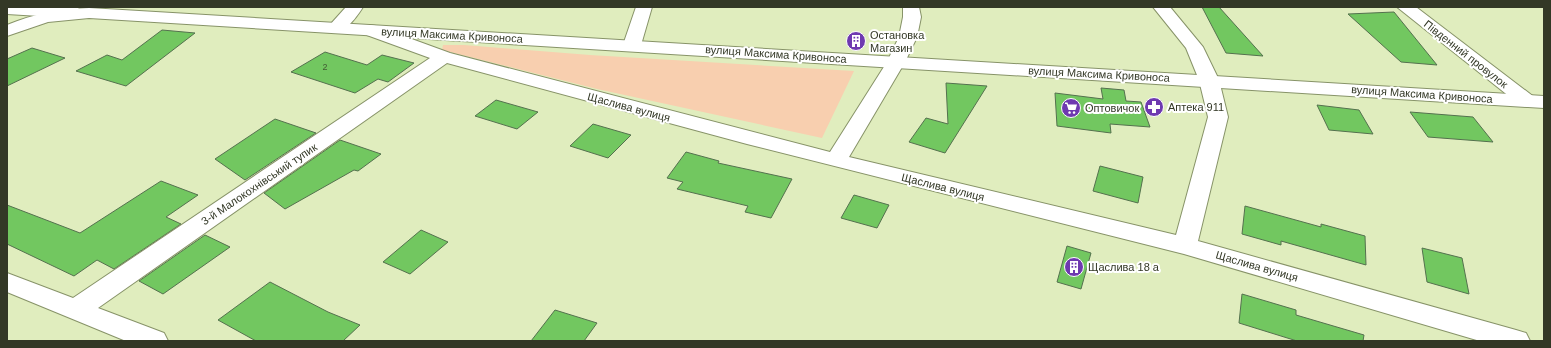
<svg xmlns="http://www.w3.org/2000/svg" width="1551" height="348" font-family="Helvetica,sans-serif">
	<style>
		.green { fill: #f8cfaf }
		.building { fill: #72c760; stroke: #54714e }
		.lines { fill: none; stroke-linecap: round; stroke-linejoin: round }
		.street-casing { stroke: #879368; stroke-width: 2 }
		.secondary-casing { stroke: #879368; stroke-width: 2 }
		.street { fill: #fff; fill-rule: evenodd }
		.secondary { fill: #fff; fill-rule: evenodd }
		.labels { text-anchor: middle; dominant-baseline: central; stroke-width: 4; stroke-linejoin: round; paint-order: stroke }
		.number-label { font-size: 9px; fill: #435c34 }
		.street-label { font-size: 11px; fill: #333826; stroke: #fff }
		.poi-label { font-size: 11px; fill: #333826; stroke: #fff; text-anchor: start }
	</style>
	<rect width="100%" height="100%" fill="#e0edbe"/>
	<path class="green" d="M 443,45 L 464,45 L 590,55 L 854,71 L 822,138 L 597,89 L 442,50 Z"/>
	<path class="building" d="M 1202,7 L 1219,7 L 1263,56 L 1226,53 Z
		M 1394,12 L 1437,65 L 1401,62 L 1348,14 Z
		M 162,30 L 195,33 L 126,86 L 76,71 L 107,55 L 122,60 Z
		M 32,48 L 65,58 L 7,86 L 7,59 Z
		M 325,52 L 367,65 L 382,55 L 414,63 L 388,82 L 378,79 L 355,93 L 291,72 Z
		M 946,83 L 987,86 L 945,153 L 909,142 L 926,118 L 948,124 Z
		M 1101,88 L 1124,90 L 1126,101 L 1141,102 L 1150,127 L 1110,124 L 1111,133 L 1057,126 L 1055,93 L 1103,99 Z
		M 496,100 L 538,112 L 517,129 L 475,116 Z
		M 1317,105 L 1359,110 L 1373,134 L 1329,130 Z
		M 1410,112 L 1473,117 L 1493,142 L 1428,137 Z
		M 275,119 L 316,133 L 245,180 L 215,159 Z
		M 593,124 L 631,135 L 608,158 L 570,146 Z
		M 340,140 L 381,154 L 358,171 L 354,170 L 285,209 L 264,193 Z
		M 686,152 L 719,161 L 718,163 L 792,179 L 771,218 L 745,212 L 748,206 L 677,189 L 683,182 L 667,178 Z
		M 1100,166 L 1143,177 L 1138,203 L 1093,191 Z
		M 161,181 L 198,195 L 166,217 L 181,224 L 114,269 L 97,260 L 74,276 L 7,244 L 7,205 L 80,233 Z
		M 854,195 L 889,205 L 877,228 L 841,218 Z
		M 1245,206 L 1321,227 L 1321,224 L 1365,236 L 1366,265 L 1281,241 L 1281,245 L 1242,234 Z
		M 421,230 L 448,242 L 410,274 L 383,262 Z
		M 205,235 L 230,247 L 163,294 L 139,281 Z
		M 1067,246 L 1091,253 L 1081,289 L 1057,282 Z
		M 1422,248 L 1462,258 L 1469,294 L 1427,282 Z
		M 270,282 L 328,312 L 360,325 L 343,341 L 256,341 L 218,320 Z
		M 1242,294 L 1296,310 L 1296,315 L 1364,335 L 1363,341 L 1297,341 L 1239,323 Z
		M 555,310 L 597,323 L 584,341 L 531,341 Z"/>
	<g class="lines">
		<g class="street-casing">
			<path id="street" d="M 7,7 L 78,7 L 80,13 L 78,17 L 72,18 L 7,14 Z
				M 346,7 L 363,7 C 356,18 345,34 331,31 L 328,27 Z
				M 636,7 L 652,7 L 641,45 L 638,49 L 632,50 L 626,49 L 623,45 Z
				M 903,7 L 919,7 L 921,17 L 917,37 L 905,62 L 849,157 L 1176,235 L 1208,117 L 1199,80 L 1186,48 L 1153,7 L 1170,7 L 1203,47 L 1219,80 L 1228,117 L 1198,241 L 1516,330 L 1526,333 L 1530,341 L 1480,341 L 1184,254 L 747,144 L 447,63 L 98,308 L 164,333 L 168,341 L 126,341 L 7,292 L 7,273 L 73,298 L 430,58 L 364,34 L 361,30 L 364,26 L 370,25 L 376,26 L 450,53 L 830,152 L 887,62 L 899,37 L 903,17 Z
				M 1397,7 L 1416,7 L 1534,97 L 1537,101 L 1534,105 L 1527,107 L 1520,105 Z"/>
		</g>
		<g class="secondary-casing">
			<path id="secondary" d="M 89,8 L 1544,96 L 1544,108 L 89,18 L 48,22 L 7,36 L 7,25 C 33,14 61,9 89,8 Z"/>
		</g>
		<use href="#street" class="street"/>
		<use href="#secondary" class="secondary"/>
	</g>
	<defs>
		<g id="building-disc" transform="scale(1)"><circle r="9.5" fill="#6e39b0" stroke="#fff"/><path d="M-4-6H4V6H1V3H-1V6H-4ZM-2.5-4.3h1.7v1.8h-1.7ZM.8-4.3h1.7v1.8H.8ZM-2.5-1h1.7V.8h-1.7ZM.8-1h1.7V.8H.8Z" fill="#fff"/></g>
		<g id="pharmacy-disc" transform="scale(1)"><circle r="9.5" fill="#6e39b0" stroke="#fff"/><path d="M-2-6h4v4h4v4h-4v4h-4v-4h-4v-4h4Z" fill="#fff"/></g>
		<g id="supermarket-disc" transform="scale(1)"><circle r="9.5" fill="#6e39b0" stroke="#fff"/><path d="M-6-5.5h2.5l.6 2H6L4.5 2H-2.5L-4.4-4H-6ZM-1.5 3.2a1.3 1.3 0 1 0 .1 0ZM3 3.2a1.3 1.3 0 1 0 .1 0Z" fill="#fff"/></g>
	</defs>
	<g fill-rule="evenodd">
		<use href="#building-disc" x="856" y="41"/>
		<use href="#pharmacy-disc" x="1154" y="107"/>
		<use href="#supermarket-disc" x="1071" y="108"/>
		<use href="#building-disc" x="1074" y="267"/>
	</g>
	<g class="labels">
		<g class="number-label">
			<text x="325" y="67">2</text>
		</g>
		<g class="street-label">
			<text transform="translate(452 35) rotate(3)">вулиця Максима Кривоноса</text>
			<text transform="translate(776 54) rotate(4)">вулиця Максима Кривоноса</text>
			<text transform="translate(1466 54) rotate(38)">Південний провулок</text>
			<text transform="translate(1099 74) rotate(3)">вулиця Максима Кривоноса</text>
			<text transform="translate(1422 94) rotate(4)">вулиця Максима Кривоноса</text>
			<text transform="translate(629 107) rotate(15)">Щаслива вулиця</text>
			<text transform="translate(259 184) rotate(-34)">3-й Малокохнівський тупик</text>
			<text transform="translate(943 187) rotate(14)">Щаслива вулиця</text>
			<text transform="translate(1257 266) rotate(16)">Щаслива вулиця</text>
		</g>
		<g class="poi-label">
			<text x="870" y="35">Остановка<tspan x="870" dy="13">Магазин</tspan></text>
			<text x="1168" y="107">Аптека 911</text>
			<text x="1085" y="108">Оптовичок</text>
			<text x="1088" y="267">Щаслива 18 а</text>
		</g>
	</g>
	<rect width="1551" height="348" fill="none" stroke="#333826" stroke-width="16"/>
</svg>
